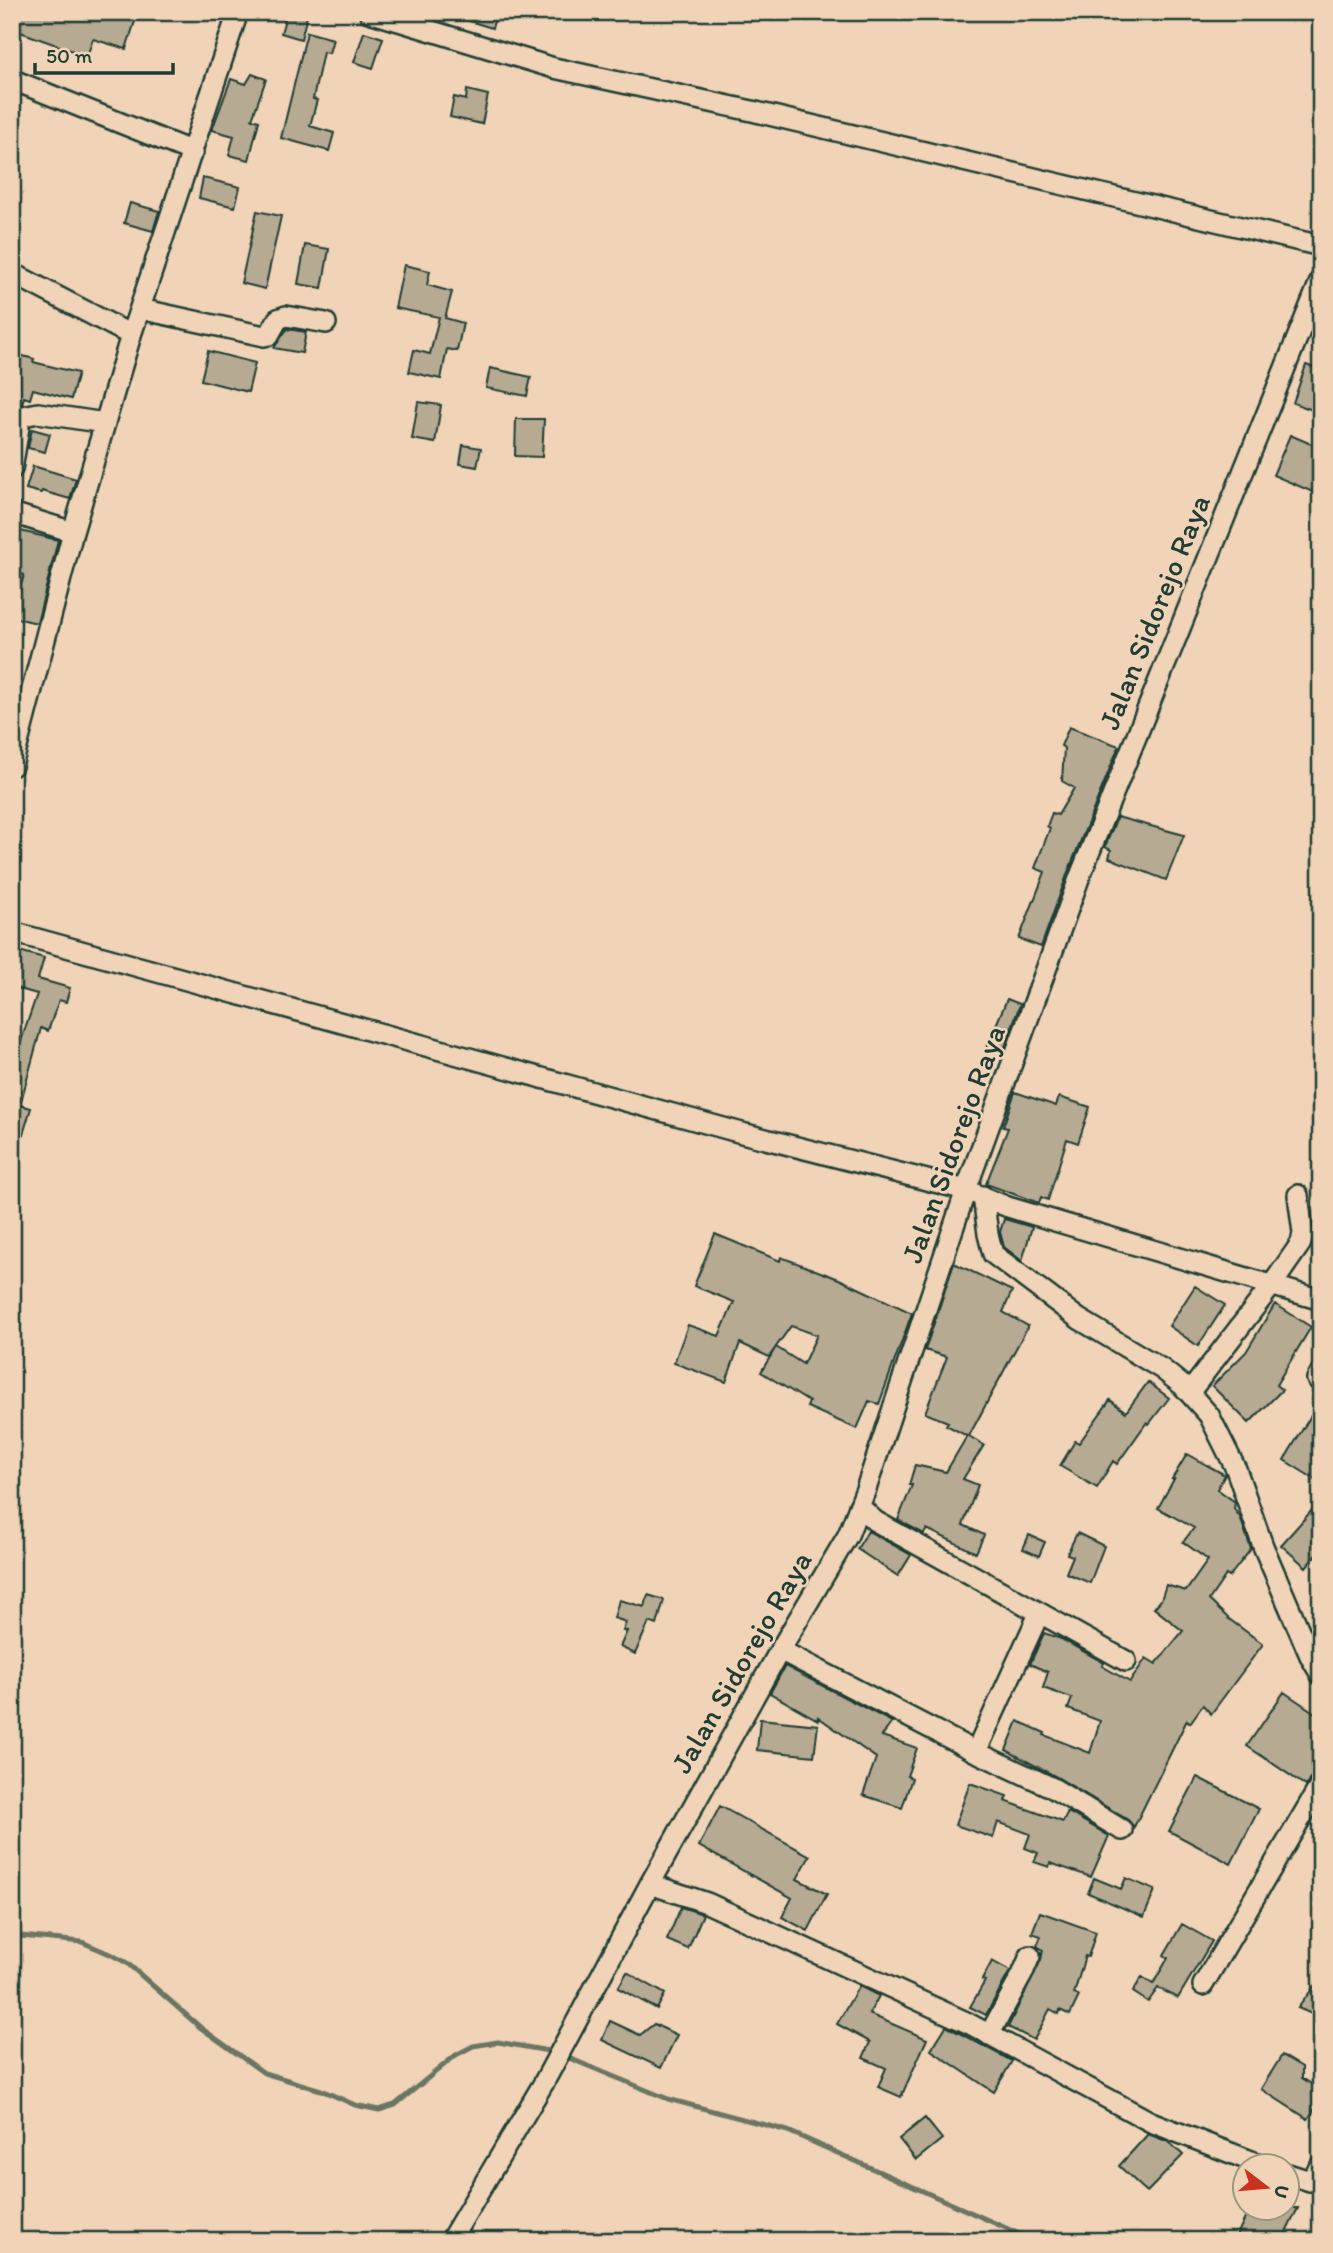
<svg xmlns="http://www.w3.org/2000/svg" width="1333" height="2253" font-family="Itim,sans-serif">
	<style>
		.lines { fill: none; stroke-linecap: round; stroke-linejoin: round }
		.stream { stroke: #6b7463; stroke-width: 5 }
		.building { fill: #b6aa93; stroke: #1f3d34; stroke-width: 2; fill-rule: evenodd }
		.street-casing { stroke: #1f3d34; stroke-width: 24 }
		.street { stroke: #f1d4b7; stroke-width: 19 }
		.labels { text-anchor: middle; dominant-baseline: central; stroke-width: 5; stroke-linejoin: round; paint-order: stroke }
		.street-label { font-size: 30px; fill: #1f3d34; stroke: #f1d4b7 }
	</style>
	<rect width="100%" height="100%" fill="#f1d4b7"/>
	<filter id="ink" filterUnits="userSpaceOnUse"><feTurbulence type="fractalNoise" baseFrequency=".0143" numOctaves="2"/><feDisplacementMap in="SourceGraphic" scale="14" xChannelSelector="R" yChannelSelector="G"/><feConvolveMatrix kernelMatrix="1 2 1 2 8 2 1 2 1" color-interpolation-filters="sRGB"/></filter>
	<g filter="url(#ink)">
		<g class="lines">
			<path class="stream" d="M 12,1938 L 21,1936 L 82,1942 L 112,1955 L 127,1963 L 201,2028 L 264,2073 L 321,2090 L 355,2105 L 379,2110 L 395,2105 L 456,2055 L 473,2046 L 498,2042 L 554,2052
				M 564,2056 L 668,2099 L 788,2131 L 1035,2241"/>
		</g>
		<path class="building" d="M 12,12 L 138,12 L 126,49 L 93,39 L 87,56 L 12,29 Z
			M 287,12 L 308,12 L 301,39 L 281,33 Z
			M 453,12 L 497,12 L 492,28 L 453,16 Z
			M 307,32 L 333,39 L 329,53 L 323,52 L 313,99 L 317,100 L 310,126 L 334,133 L 329,151 L 281,138 Z
			M 364,32 L 383,38 L 373,68 L 354,62 Z
			M 252,74 L 266,79 L 252,119 L 259,121 L 249,160 L 229,155 L 234,136 L 212,130 L 231,79 L 246,84 Z
			M 467,90 L 488,95 L 482,124 L 450,117 L 454,97 L 466,100 Z
			M 203,178 L 240,187 L 235,207 L 199,198 Z
			M 130,203 L 159,211 L 153,231 L 124,223 Z
			M 257,211 L 281,216 L 265,289 L 241,283 Z
			M 305,245 L 329,249 L 322,288 L 298,284 Z
			M 404,265 L 430,271 L 427,285 L 452,292 L 445,318 L 463,323 L 457,351 L 447,349 L 441,379 L 409,372 L 414,350 L 430,354 L 439,317 L 395,308 Z
			M 287,329 L 306,332 L 302,353 L 274,348 Z
			M 208,351 L 255,363 L 248,392 L 201,380 Z
			M 12,353 L 34,359 L 33,362 L 78,373 L 71,399 L 33,389 L 30,399 L 24,397 L 22,404 L 12,404 Z
			M 1306,365 L 1321,370 L 1321,413 L 1293,403 Z
			M 490,368 L 531,377 L 527,396 L 486,388 Z
			M 418,402 L 441,405 L 435,443 L 412,439 Z
			M 516,419 L 544,419 L 542,457 L 515,456 Z
			M 32,429 L 50,434 L 45,452 L 28,448 Z
			M 1290,435 L 1321,448 L 1316,463 L 1321,465 L 1321,481 L 1315,493 L 1273,475 Z
			M 463,445 L 481,448 L 477,467 L 460,464 Z
			M 33,466 L 76,479 L 70,499 L 42,491 L 41,493 L 26,489 Z
			M 12,529 L 58,540 L 37,623 L 12,617 L 24,575 L 12,571 Z
			M 1069,727 L 1119,746 L 1068,872 L 1041,947 L 1019,939 L 1045,872 L 1035,868 L 1050,828 L 1047,826 L 1052,813 L 1058,815 L 1074,788 L 1062,781 L 1064,748 L 1061,746 Z
			M 1117,817 L 1184,835 L 1166,880 L 1109,858 L 1111,850 L 1105,847 Z
			M 19,951 L 44,958 L 38,979 L 70,988 L 66,1002 L 59,1000 L 48,1031 L 41,1028 L 20,1105 L 31,1108 L 16,1158 L 12,1157 L 12,1038 L 21,1041 L 37,994 L 12,987 L 12,974 Z
			M 1007,999 L 1020,1004 L 1004,1050 L 986,1049 Z
			M 1015,1092 L 1056,1106 L 1059,1097 L 1090,1107 L 1078,1143 L 1067,1139 L 1048,1200 L 1041,1197 L 1039,1203 L 986,1184 L 1008,1128 L 1003,1127 Z
			M 1004,1219 L 1032,1227 L 1022,1261 L 1004,1247 L 1000,1232 Z
			M 715,1234 L 780,1261 L 781,1257 L 839,1279 L 912,1313 L 879,1404 L 869,1401 L 857,1429 L 807,1407 L 809,1402 L 761,1372 L 776,1347 L 769,1357 L 740,1343 L 726,1382 L 674,1363 L 688,1325 L 719,1336 L 734,1302 L 694,1286 ZM 791,1326 L 817,1335 L 803,1364 L 776,1347 Z
			M 954,1263 L 1012,1291 L 1003,1312 L 1028,1326 L 969,1436 L 984,1445 L 963,1479 L 978,1485 L 963,1525 L 984,1535 L 976,1553 L 927,1529 L 924,1534 L 898,1520 L 912,1485 L 909,1485 L 915,1465 L 946,1472 L 967,1436 L 946,1425 L 948,1422 L 925,1413 L 947,1357 L 925,1350 Z
			M 1195,1286 L 1225,1305 L 1198,1346 L 1169,1326 Z
			M 1275,1304 L 1311,1327 L 1276,1385 L 1282,1390 L 1249,1423 L 1212,1386 L 1246,1352 Z
			M 1148,1382 L 1169,1398 L 1149,1424 L 1147,1422 L 1117,1464 L 1113,1461 L 1097,1488 L 1060,1466 L 1075,1441 L 1079,1443 L 1110,1400 L 1126,1412 Z
			M 1321,1399 L 1321,1483 L 1284,1460 Z
			M 1187,1454 L 1225,1475 L 1217,1489 L 1235,1502 L 1234,1509 L 1240,1517 L 1251,1549 L 1229,1577 L 1226,1575 L 1209,1600 L 1229,1619 L 1263,1644 L 1211,1714 L 1203,1705 L 1190,1723 L 1187,1720 L 1134,1827 L 1128,1820 L 1057,1777 L 1006,1750 L 1018,1721 L 1045,1733 L 1044,1735 L 1090,1753 L 1100,1721 L 1068,1709 L 1072,1698 L 1043,1688 L 1048,1672 L 1030,1664 L 1044,1633 L 1061,1639 L 1104,1663 L 1102,1666 L 1130,1682 L 1146,1658 L 1156,1664 L 1183,1631 L 1154,1608 L 1161,1600 L 1166,1585 L 1186,1591 L 1208,1560 L 1183,1542 L 1194,1528 L 1158,1508 L 1174,1479 L 1172,1479 Z
			M 1321,1500 L 1321,1549 L 1306,1567 L 1281,1545 Z
			M 868,1531 L 911,1555 L 898,1576 L 857,1549 Z
			M 1077,1533 L 1104,1546 L 1090,1583 L 1066,1573 L 1073,1556 L 1067,1554 Z
			M 1029,1535 L 1045,1542 L 1039,1556 L 1023,1549 Z
			M 648,1595 L 664,1600 L 657,1625 L 649,1622 L 635,1654 L 620,1647 L 627,1631 L 623,1631 L 626,1622 L 614,1618 L 619,1600 L 645,1607 Z
			M 785,1666 L 892,1722 L 882,1736 L 917,1748 L 907,1776 L 912,1778 L 902,1808 L 863,1795 L 876,1758 L 818,1717 L 818,1720 L 770,1693 Z
			M 1284,1692 L 1321,1717 L 1321,1769 L 1311,1777 L 1306,1786 L 1247,1746 Z
			M 760,1719 L 818,1725 L 814,1756 L 757,1750 Z
			M 1197,1777 L 1259,1809 L 1231,1864 L 1169,1831 Z
			M 970,1783 L 1007,1796 L 1005,1801 L 1063,1822 L 1068,1812 L 1109,1836 L 1091,1877 L 1050,1863 L 1049,1867 L 1034,1862 L 1038,1853 L 1025,1848 L 1030,1834 L 998,1822 L 993,1838 L 955,1825 Z
			M 720,1806 L 810,1856 L 797,1879 L 827,1894 L 808,1931 L 782,1917 L 792,1898 L 699,1846 Z
			M 1094,1878 L 1121,1889 L 1126,1878 L 1155,1890 L 1144,1917 L 1088,1893 Z
			M 681,1907 L 703,1914 L 688,1949 L 667,1940 Z
			M 1040,1912 L 1096,1932 L 1088,1957 L 1085,1956 L 1074,1994 L 1079,1996 L 1070,2015 L 1060,2010 L 1059,2014 L 1050,2009 L 1034,2040 L 1008,2027 L 1041,1960 L 1043,1950 L 1037,1946 L 1041,1936 L 1032,1933 Z
			M 1182,1924 L 1212,1941 L 1178,1998 L 1158,1988 L 1148,2002 L 1133,1992 L 1142,1977 L 1153,1984 L 1168,1958 L 1164,1955 Z
			M 992,1961 L 1010,1971 L 986,2015 L 970,2007 L 985,1981 L 982,1980 Z
			M 627,1972 L 665,1994 L 657,2009 L 618,1988 Z
			M 1321,1977 L 1321,2018 L 1298,2008 Z
			M 859,1986 L 879,1996 L 869,2014 L 927,2039 L 901,2097 L 878,2087 L 886,2068 L 863,2058 L 870,2042 L 837,2024 Z
			M 610,2021 L 640,2035 L 654,2024 L 677,2035 L 661,2068 L 602,2040 Z
			M 946,2026 L 1012,2061 L 994,2092 L 931,2050 Z
			M 1282,2055 L 1302,2067 L 1302,2078 L 1321,2090 L 1321,2099 L 1308,2119 L 1261,2089 Z
			M 925,2118 L 942,2139 L 916,2160 L 899,2139 Z
			M 1148,2134 L 1169,2142 L 1183,2155 L 1147,2192 L 1119,2166 Z
			M 1250,2208 L 1298,2208 L 1282,2241 L 1234,2241 Z"/>
		<g class="lines">
			<g class="street-casing">
				<path id="street" d="M 369,12 L 554,68 L 752,111 L 1321,246
					M 13,80 L 193,152
					M 12,273 L 131,335
					M 140,309 L 264,336 L 269,335 L 278,319 L 286,316 L 326,323
					M 12,416 L 19,427 L 12,469
					M 13,418 L 38,413 L 105,423
					M 12,513 L 73,532
					M 12,766 L 73,532 L 131,335 L 238,12
					M 12,932 L 738,1132 L 966,1190 L 1008,1207 L 1321,1300
					M 983,1196 L 988,1234 L 993,1254 L 1079,1319 L 1162,1369 L 1182,1385 L 1209,1415 L 1236,1469 L 1263,1546 L 1311,1658 L 1321,1675
					M 1317,1379 L 1321,1372
					M 1189,1393 L 1272,1285 L 1301,1243 L 1303,1233 L 1298,1195
					M 859,1506 L 875,1521 L 1126,1661
					M 780,1650 L 976,1752 L 1051,1787 L 1122,1830
					M 976,1752 L 1039,1614
					M 650,1884 L 707,1903 L 968,2023 L 1151,2122 L 1264,2166
					M 1203,1985 L 1321,1784
					M 989,2035 L 1022,1975 L 1030,1956
					M 1288,2174 L 1310,2181 L 1321,2165
					M 450,2241 L 543,2084 L 650,1884 L 780,1650 L 848,1535 L 866,1489 L 966,1190 L 1080,876 L 1321,279"/>
			</g>
			<use href="#street" class="street"/>
		</g>
	</g>
	<g class="labels">
		<g class="street-label">
			<text transform="translate(1154 612) rotate(-68)">Jalan Sidorejo Raya</text>
			<text transform="translate(953 1144) rotate(-70)">Jalan Sidorejo Raya</text>
			<text transform="translate(741 1662) rotate(-60)">Jalan Sidorejo Raya</text>
		</g>
	</g>
	<rect width="1333" height="2253" fill="none" stroke="#f1d4b7" stroke-width="42"/>
	<rect x="21" y="21" width="1291" height="2211" fill="none" stroke="#1f3d34" stroke-width="2.5" filter="url(#ink)"/>
	<g transform="translate(1266 2187) rotate(106)"><circle r="33" fill="#f1d4b7" stroke="#9d9883" stroke-width="2"/>
	<path d="M0-5L12 26L0 18L-12 26Z" fill="#c8321e"/>
	<text y="-10" font-size="19" font-weight="bold" text-anchor="middle" fill="#1f3d34">U</text>
	</g>
	<path d="M35 63v10h138v-10" fill="none" stroke="#1f3d34" stroke-width="3.5"/>
	<text x="46" y="63" font-size="21" fill="#1f3d34" stroke="#f1d4b7" stroke-width="5" paint-order="stroke">50 m</text>
</svg>
